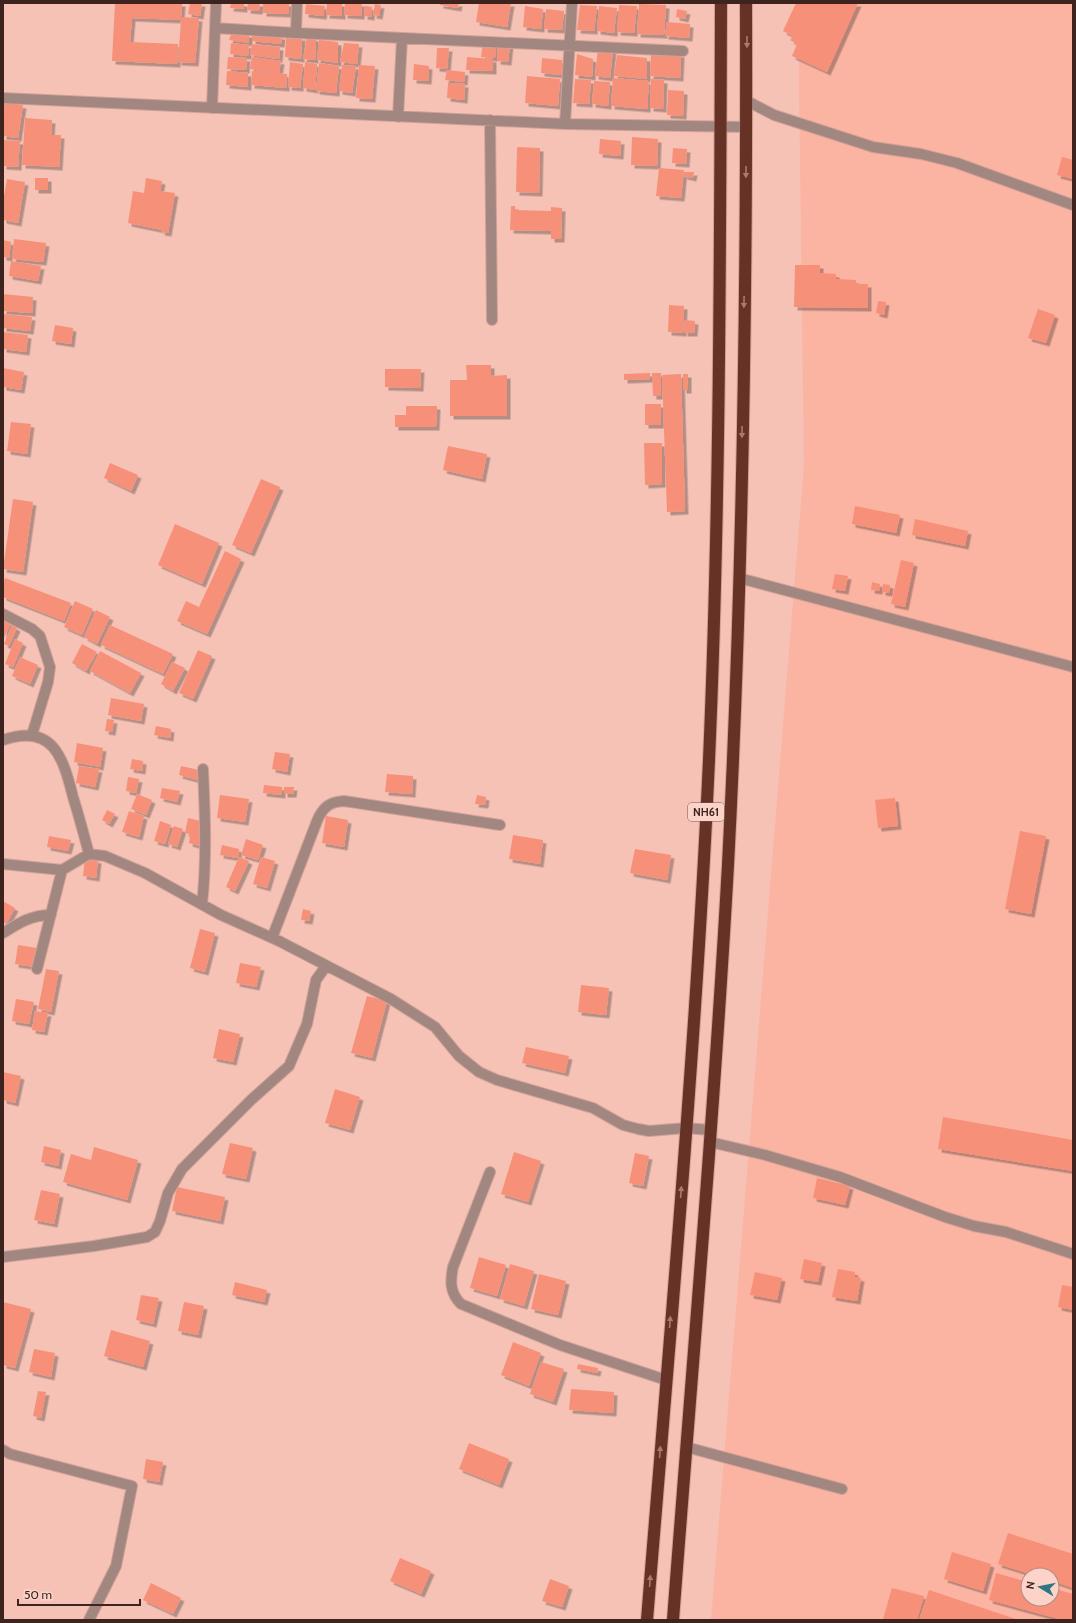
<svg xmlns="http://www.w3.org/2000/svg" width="1076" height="1623" font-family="Cabin,sans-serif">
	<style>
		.built { fill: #fbb3a2; fill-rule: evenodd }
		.building { fill: #f79079; filter: url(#shadow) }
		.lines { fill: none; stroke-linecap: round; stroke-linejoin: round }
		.minor-casing { stroke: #d1a298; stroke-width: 12 }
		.highway-casing { stroke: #d1a298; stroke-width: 14 }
		.minor { stroke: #a28680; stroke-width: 10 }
		.highway { stroke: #663226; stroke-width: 12 }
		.oneway { fill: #a97a6f }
		.labels { text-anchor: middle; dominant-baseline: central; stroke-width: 3; stroke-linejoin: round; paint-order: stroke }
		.shield { fill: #fbd3c9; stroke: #765852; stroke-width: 1 }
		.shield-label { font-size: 11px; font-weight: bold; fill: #3d241f }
	</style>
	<defs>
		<filter id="shadow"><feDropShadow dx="3.5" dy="3.5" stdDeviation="0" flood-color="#0004"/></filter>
	</defs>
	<rect width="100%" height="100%" fill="#f6c2b6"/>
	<path class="built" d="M 798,3 L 1073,3 L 1073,1620 L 711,1620 L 804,465 ZM 1028,1575 L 1052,1575 L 1052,1599 L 1028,1599 Z"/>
	<path class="building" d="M 115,3 L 182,3 L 181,17 L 199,18 L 195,63 L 178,62 L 181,20 L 132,18 L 130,42 L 178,44 L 177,64 L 112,61 Z
		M 190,3 L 202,3 L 200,16 L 188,14 Z
		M 231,3 L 244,3 L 244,9 L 230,8 Z
		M 248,3 L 260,3 L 259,11 L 247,10 Z
		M 263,3 L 289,3 L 289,14 L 263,13 Z
		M 327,3 L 342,3 L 342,16 L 326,15 Z
		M 345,3 L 362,3 L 361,16 L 344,15 Z
		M 440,3 L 459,3 L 458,8 L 440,5 Z
		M 479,3 L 511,3 L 507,27 L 476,22 Z
		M 796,3 L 858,3 L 827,72 L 792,56 L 797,44 L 790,40 L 793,36 L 783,31 Z
		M 306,4 L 325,6 L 323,16 L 305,14 Z
		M 375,4 L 381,5 L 379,16 L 373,15 Z
		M 639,4 L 666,5 L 664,35 L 637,34 Z
		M 580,5 L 597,6 L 594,31 L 577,30 Z
		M 619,5 L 637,6 L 634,33 L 617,32 Z
		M 365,6 L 372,7 L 371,17 L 364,16 Z
		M 525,6 L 543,9 L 541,29 L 523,27 Z
		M 599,6 L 617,8 L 614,33 L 597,31 Z
		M 546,9 L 564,11 L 562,30 L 544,29 Z
		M 677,9 L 687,11 L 685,19 L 676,17 Z
		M 667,22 L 690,24 L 689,38 L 665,36 Z
		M 252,33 L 282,36 L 281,44 L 252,41 Z
		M 231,34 L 249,34 L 249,43 L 229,40 Z
		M 302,37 L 301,59 L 285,57 L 286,38 Z
		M 307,37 L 316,38 L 315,60 L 303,59 Z
		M 319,40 L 338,42 L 338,63 L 317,60 Z
		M 483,42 L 496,43 L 495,58 L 481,57 Z
		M 231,43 L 249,45 L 248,56 L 230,54 Z
		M 344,43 L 359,44 L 357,64 L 340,62 Z
		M 498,43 L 510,44 L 508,62 L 497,61 Z
		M 252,44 L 280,47 L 279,59 L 250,55 Z
		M 598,47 L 613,49 L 610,78 L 595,76 Z
		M 437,48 L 449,48 L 447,69 L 436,68 Z
		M 651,52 L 681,54 L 680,78 L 650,76 Z
		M 577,54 L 593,59 L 592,77 L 575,75 Z
		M 617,55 L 647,58 L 647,79 L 614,76 Z
		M 228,57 L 247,58 L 246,70 L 227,69 Z
		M 252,57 L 281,61 L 279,73 L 287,74 L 286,88 L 251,85 L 252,71 L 274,73 L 250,69 Z
		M 467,57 L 493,59 L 493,71 L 466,70 Z
		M 542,58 L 562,60 L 562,75 L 541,73 Z
		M 290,62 L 303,64 L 300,88 L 288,87 Z
		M 305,62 L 317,64 L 315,90 L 303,88 Z
		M 319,63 L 339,66 L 336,93 L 316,91 Z
		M 414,64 L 429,66 L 428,81 L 413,80 Z
		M 342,65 L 356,66 L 352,93 L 339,91 Z
		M 359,65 L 375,66 L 372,99 L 356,98 Z
		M 447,70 L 465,72 L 464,82 L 445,80 Z
		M 227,71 L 248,73 L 248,87 L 226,85 Z
		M 527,76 L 560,79 L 558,106 L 525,103 Z
		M 613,78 L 649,81 L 647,109 L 611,106 Z
		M 575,79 L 591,80 L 589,104 L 573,103 Z
		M 651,79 L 664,80 L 663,109 L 650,108 Z
		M 594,81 L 610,82 L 608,106 L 592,104 Z
		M 448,83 L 465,84 L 464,100 L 447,98 Z
		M 668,90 L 684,91 L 683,116 L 667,115 Z
		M 3,102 L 23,105 L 18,138 L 3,136 Z
		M 25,118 L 52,120 L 51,135 L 61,135 L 59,167 L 22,165 Z
		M 632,137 L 658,139 L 657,166 L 631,165 Z
		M 600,139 L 621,141 L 620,156 L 599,154 Z
		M 3,140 L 20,141 L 18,167 L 3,166 Z
		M 517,147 L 540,148 L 539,193 L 516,192 Z
		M 673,148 L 687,149 L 686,164 L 672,163 Z
		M 1062,157 L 1073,160 L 1073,179 L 1057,175 Z
		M 659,168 L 684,170 L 681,198 L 656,196 Z
		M 684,172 L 694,172 L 693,178 L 684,176 Z
		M 35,178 L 48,178 L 48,190 L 35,190 Z
		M 146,178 L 162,181 L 160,191 L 175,193 L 168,233 L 161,232 L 162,230 L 128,223 L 133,191 L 144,193 Z
		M 7,179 L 25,182 L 18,223 L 3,220 L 3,202 Z
		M 511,206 L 515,206 L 515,210 L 551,211 L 551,207 L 562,208 L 561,239 L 551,239 L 551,231 L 510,230 Z
		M 14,239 L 46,243 L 43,262 L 12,259 Z
		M 3,240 L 11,242 L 9,258 L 3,257 Z
		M 11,261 L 41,266 L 38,281 L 9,276 Z
		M 795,265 L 820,265 L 820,273 L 836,274 L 836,279 L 856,280 L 856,284 L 868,284 L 868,308 L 794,307 Z
		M 3,294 L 33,297 L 32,313 L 3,311 Z
		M 878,301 L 886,302 L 884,315 L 876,313 Z
		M 669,305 L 684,306 L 683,333 L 668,332 Z
		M 1038,309 L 1055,315 L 1046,343 L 1028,338 Z
		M 3,314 L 32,317 L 30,331 L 3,328 Z
		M 685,320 L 695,321 L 694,333 L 684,333 Z
		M 55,325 L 73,328 L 71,344 L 52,341 Z
		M 3,332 L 28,335 L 26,352 L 3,349 Z
		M 466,365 L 491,365 L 491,376 L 507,375 L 507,416 L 450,416 L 450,380 L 467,380 Z
		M 3,368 L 24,372 L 21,390 L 3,387 Z
		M 385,369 L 421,369 L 420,388 L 385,387 Z
		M 650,373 L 650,379 L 624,380 L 624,374 Z
		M 652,373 L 661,373 L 661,396 L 653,396 Z
		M 681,374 L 685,511 L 667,512 L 662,375 Z
		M 683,374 L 688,374 L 688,390 L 683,390 Z
		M 645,404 L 661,404 L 661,425 L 645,425 Z
		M 406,406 L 437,406 L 436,427 L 395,427 L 395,415 L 406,415 Z
		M 11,422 L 31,424 L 27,454 L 7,451 Z
		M 644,443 L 662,443 L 662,484 L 645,485 Z
		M 448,446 L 487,454 L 482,479 L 443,470 Z
		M 110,463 L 138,475 L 131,491 L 104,478 Z
		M 261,479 L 280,487 L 251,553 L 232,545 Z
		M 13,499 L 33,502 L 23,572 L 3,569 Z
		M 855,506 L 900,515 L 896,533 L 852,524 Z
		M 915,519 L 968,531 L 965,546 L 912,535 Z
		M 175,524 L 219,543 L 202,584 L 158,565 Z
		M 225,551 L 241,559 L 207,634 L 177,621 L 186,601 L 199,607 Z
		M 901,560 L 914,563 L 905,607 L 891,604 Z
		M 835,574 L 848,576 L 845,591 L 832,589 Z
		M 5,578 L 71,603 L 64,621 L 3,597 L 3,584 Z
		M 872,582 L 880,584 L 879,591 L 871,590 Z
		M 883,584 L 890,585 L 889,593 L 882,592 Z
		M 75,601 L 93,609 L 82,635 L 64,627 Z
		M 96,610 L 110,617 L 97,644 L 84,637 Z
		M 4,619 L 11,623 L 3,640 L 3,620 Z
		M 12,625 L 17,628 L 9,646 L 4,644 Z
		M 110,625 L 173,654 L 163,674 L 101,645 Z
		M 15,639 L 23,643 L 13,667 L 5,664 Z
		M 82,644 L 97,652 L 86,671 L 72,663 Z
		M 198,650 L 212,656 L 193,699 L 179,693 Z
		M 100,651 L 141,673 L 130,693 L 90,671 Z
		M 20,657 L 38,665 L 30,684 L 12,676 Z
		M 172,662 L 185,668 L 173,691 L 161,684 Z
		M 111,698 L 144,704 L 141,721 L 108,715 Z
		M 107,719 L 114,720 L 112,732 L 105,731 Z
		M 156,726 L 171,729 L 170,738 L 154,735 Z
		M 77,743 L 103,748 L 100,767 L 74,762 Z
		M 275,752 L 290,754 L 287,772 L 272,769 Z
		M 132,759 L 143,761 L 142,771 L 130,769 Z
		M 79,766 L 99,769 L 95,787 L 76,783 Z
		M 181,766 L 199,770 L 197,780 L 179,775 Z
		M 387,774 L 413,776 L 412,794 L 385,792 Z
		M 128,777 L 139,779 L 136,793 L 126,791 Z
		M 264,785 L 282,787 L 282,795 L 263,793 Z
		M 284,787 L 294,787 L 293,794 L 284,794 Z
		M 162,788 L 180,791 L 177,802 L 160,798 Z
		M 137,794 L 152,800 L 146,815 L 131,809 Z
		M 220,795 L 249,799 L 245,822 L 217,818 Z
		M 477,795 L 486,797 L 485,805 L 475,804 Z
		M 895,798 L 898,826 L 878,828 L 875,800 Z
		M 107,810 L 115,814 L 109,824 L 102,820 Z
		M 129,811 L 144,816 L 139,837 L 122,832 Z
		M 326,816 L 348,820 L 344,847 L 322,843 Z
		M 188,818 L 205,822 L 199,846 L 189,843 L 190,834 L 185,833 Z
		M 160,821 L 171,825 L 165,844 L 154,841 Z
		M 174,826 L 183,829 L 177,847 L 168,844 Z
		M 1020,831 L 1046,836 L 1031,914 L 1005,909 Z
		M 513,835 L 543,840 L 540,864 L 509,859 Z
		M 49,836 L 71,840 L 68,851 L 47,847 Z
		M 246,839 L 263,845 L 258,860 L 241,855 Z
		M 222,845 L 239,849 L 238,858 L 220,855 Z
		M 635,849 L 671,855 L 667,880 L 630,873 Z
		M 239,857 L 249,861 L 235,891 L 226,887 Z
		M 261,857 L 275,861 L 267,888 L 253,884 Z
		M 85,858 L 98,860 L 96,878 L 83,876 Z
		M 3,901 L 15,908 L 6,924 L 3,922 Z
		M 303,909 L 311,911 L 309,921 L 301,920 Z
		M 200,929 L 215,933 L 205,972 L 190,968 Z
		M 18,945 L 37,948 L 34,967 L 15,964 Z
		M 240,963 L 261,967 L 256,987 L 236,983 Z
		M 46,969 L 59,971 L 51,1012 L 38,1009 Z
		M 581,985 L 609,988 L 606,1015 L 578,1012 Z
		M 367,996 L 387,1001 L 372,1058 L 351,1053 Z
		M 16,999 L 34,1002 L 29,1024 L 12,1021 Z
		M 35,1011 L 48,1013 L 44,1032 L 32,1030 Z
		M 219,1029 L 240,1034 L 233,1062 L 213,1058 Z
		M 526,1047 L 569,1056 L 565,1073 L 522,1063 Z
		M 3,1072 L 21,1076 L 15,1103 L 3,1100 Z
		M 335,1089 L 360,1097 L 350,1130 L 325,1123 Z
		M 943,1117 L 1073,1140 L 1073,1171 L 938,1149 Z
		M 230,1143 L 253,1148 L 246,1179 L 222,1174 Z
		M 44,1146 L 61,1150 L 58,1166 L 41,1162 Z
		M 94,1147 L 138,1160 L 127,1200 L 63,1182 L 71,1154 L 91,1160 Z
		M 514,1152 L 541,1161 L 528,1202 L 501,1194 Z
		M 635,1153 L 649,1156 L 643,1186 L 629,1183 Z
		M 817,1178 L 850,1186 L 845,1205 L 813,1198 Z
		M 177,1187 L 225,1197 L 220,1221 L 172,1211 Z
		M 41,1190 L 60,1194 L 54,1224 L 34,1220 Z
		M 479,1257 L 506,1265 L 497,1296 L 470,1288 Z
		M 804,1259 L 822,1263 L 818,1282 L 800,1279 Z
		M 510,1264 L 534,1271 L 524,1306 L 500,1299 Z
		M 838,1269 L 855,1272 L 854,1277 L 861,1278 L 857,1301 L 832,1297 Z
		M 755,1272 L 782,1278 L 777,1300 L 750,1295 Z
		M 539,1274 L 566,1281 L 558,1315 L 531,1309 Z
		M 235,1282 L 267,1290 L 264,1302 L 232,1295 Z
		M 1062,1285 L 1073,1287 L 1073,1310 L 1058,1307 Z
		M 141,1295 L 159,1298 L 153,1324 L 136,1320 Z
		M 3,1302 L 31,1309 L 15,1368 L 3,1365 Z
		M 184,1302 L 204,1306 L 198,1335 L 178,1331 Z
		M 111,1330 L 150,1341 L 143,1367 L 104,1356 Z
		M 513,1342 L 541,1353 L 529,1386 L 501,1375 Z
		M 34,1349 L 55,1353 L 51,1377 L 29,1372 Z
		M 541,1362 L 564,1369 L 553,1402 L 530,1394 Z
		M 578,1364 L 598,1368 L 597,1373 L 577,1369 Z
		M 571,1389 L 614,1392 L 613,1413 L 569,1410 Z
		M 38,1391 L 46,1392 L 41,1418 L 33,1416 Z
		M 469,1443 L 509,1459 L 499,1485 L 459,1469 Z
		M 146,1459 L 163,1462 L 159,1482 L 143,1479 Z
		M 1008,1533 L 1073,1554 L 1073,1588 L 1052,1581 L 1052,1575 L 1033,1575 L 998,1564 Z
		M 952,1552 L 991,1564 L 983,1591 L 944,1579 Z
		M 400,1558 L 431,1571 L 421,1594 L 390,1581 Z
		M 996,1573 L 1028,1582 L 1028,1599 L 1052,1599 L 1052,1588 L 1073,1594 L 1073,1620 L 1063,1620 L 989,1600 Z
		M 550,1579 L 569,1586 L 562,1607 L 542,1601 Z
		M 151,1583 L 181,1598 L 173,1614 L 143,1600 Z
		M 892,1588 L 924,1596 L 917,1620 L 883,1619 Z
		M 929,1590 L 1019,1620 L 919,1620 Z"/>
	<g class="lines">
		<g class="minor-casing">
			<path id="minor" d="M 215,28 L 296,33 L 297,3
				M 296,33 L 683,51
				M 3,98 L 565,124 L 747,127
				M 747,101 L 774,115 L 873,147 L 921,154 L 957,163 L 1073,205
				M 212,108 L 216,3
				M 398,117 L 402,38
				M 490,120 L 492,320
				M 565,124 L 572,3
				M 739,578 L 1073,667
				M 3,614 L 32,629 L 40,636 L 50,667 L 48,682 L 32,735
				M 3,740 C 53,723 63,757 73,797 C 79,816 84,835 89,854
				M 3,864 L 62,870
				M 202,904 C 207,859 205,814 203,769
				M 3,933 C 19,923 31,915 51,915
				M 272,938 L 317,821 C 323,807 329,802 344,801 L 500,825
				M 37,969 L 62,870 L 89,854 L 105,856 L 145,873 L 221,915 L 279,941 L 391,999 L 435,1027 L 459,1056 L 479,1072 L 497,1080 L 593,1108 L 623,1125 L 638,1129 L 649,1131 L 686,1128 L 710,1130
				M 710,1142 L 765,1155 L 840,1177 L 945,1217 L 974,1226 L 1006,1232 L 1073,1254
				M 490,1172 L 453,1267 C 450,1282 450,1293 461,1304 L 560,1345 L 666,1380
				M 3,1257 L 94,1246 L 147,1237 L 155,1232 L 160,1221 L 168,1193 L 182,1169 L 251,1100 L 289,1066 L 307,1024 L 316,980 L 326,966
				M 686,1447 L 842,1489
				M 3,1450 L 10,1454 L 132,1486 L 116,1566 L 89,1620"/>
		</g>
		<g class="highway-casing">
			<path id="highway" d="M 647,1620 C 670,1334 696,1047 709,760 C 720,508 720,255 721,3
				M 673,1620 C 692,1369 714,1117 728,865 C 743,578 747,290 746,3"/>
		</g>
		<use href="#minor" class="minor"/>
		<use href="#highway" class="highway"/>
	</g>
	<defs><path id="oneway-solid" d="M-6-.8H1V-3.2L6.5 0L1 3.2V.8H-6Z"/></defs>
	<g class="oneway">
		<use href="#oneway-solid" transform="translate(747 42) rotate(90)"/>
		<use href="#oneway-solid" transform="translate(746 172) rotate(91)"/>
		<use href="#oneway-solid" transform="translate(744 302) rotate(91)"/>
		<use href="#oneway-solid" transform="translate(742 432) rotate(91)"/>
		<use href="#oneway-solid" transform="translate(681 1192) rotate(-86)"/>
		<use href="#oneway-solid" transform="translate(670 1322) rotate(-86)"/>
		<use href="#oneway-solid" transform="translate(660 1452) rotate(-86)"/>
		<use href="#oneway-solid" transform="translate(650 1581) rotate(-86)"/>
	</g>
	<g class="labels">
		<rect class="shield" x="688" y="803" width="36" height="18" rx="3"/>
		<g class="shield-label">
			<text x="706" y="812">NH61</text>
		</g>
	</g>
	<rect width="1076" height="1623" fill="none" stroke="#3d241f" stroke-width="8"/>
	<g transform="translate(1040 1587) rotate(280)"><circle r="19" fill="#fbd3c9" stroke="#af8d85"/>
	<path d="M0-3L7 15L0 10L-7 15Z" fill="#307583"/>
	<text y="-6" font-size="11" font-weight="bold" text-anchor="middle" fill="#3d241f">N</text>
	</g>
	<path d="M18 1599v6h122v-6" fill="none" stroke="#3d241f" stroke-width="2"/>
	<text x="24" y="1599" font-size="12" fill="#3d241f" stroke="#fbd3c9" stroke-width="3" paint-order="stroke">50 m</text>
</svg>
